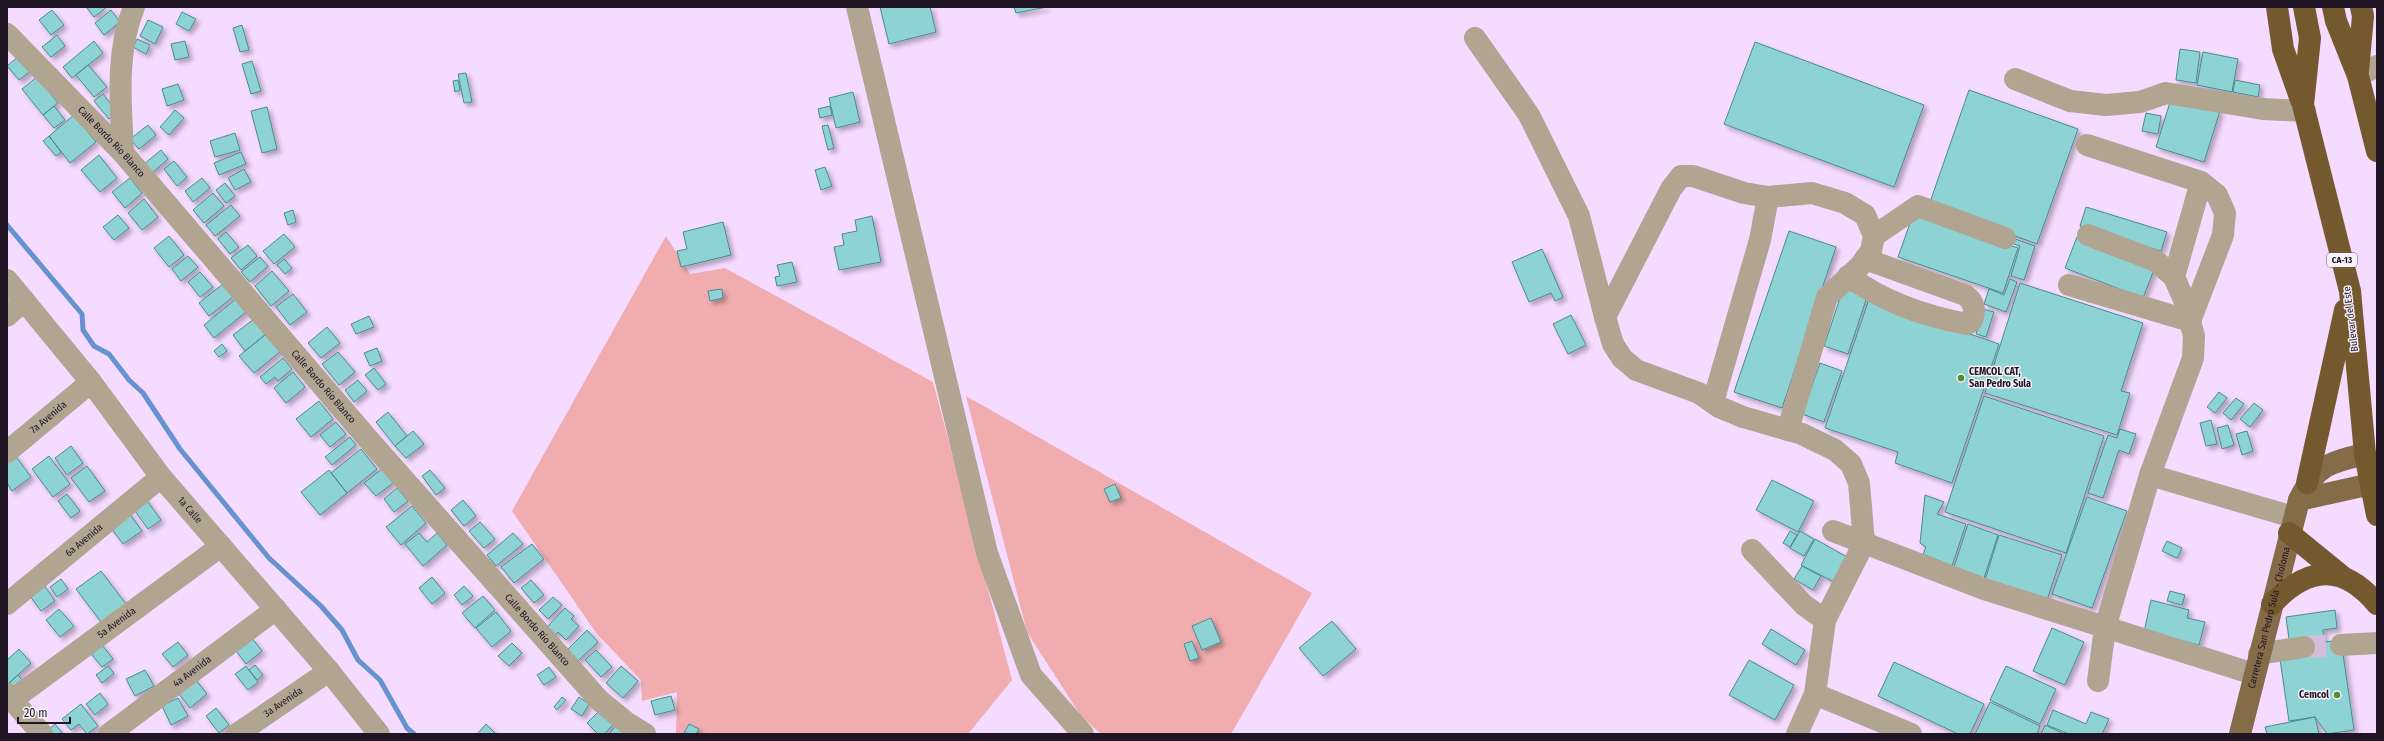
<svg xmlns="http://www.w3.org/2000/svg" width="2384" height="741" font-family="'Fira Sans Condensed',sans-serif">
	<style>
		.green { fill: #f0acae }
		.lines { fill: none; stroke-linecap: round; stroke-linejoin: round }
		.stream { stroke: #6692cf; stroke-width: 5 }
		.building { fill: #8ed3d4; stroke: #488c8d; filter: url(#shadow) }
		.minor-tunnel { stroke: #d5bdde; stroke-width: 22; stroke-dasharray: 22 11; stroke-linecap: butt }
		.minor { stroke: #b1a491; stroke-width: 22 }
		.major { stroke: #846c49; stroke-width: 22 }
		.highway { stroke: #74582e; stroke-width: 22 }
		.poi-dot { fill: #519032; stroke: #f7f0f9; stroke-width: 1.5 }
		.labels { text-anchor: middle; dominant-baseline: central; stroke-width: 3; stroke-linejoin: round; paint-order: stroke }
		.shield { fill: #f7f0f9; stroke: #605663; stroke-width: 1 }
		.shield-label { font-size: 9px; font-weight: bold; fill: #1f1423 }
		.street-label { font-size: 10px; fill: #1f1423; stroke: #f7f0f9 }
		.poi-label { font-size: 10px; font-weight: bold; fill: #1f1423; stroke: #f7f0f9; text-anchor: start }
	</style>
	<defs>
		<filter id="shadow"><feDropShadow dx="3.5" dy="3.5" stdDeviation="2" flood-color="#0004"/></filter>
	</defs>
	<rect width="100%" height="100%" fill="#f5dbff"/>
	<path class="green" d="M 666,236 L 690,274 L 725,268 L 933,382 L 1012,680 L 968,734 L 676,734 L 677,692 L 642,701 L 641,680 L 597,634 L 512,511 Z
		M 966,396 L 1312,593 L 1231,734 L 1101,734 L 1081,716 L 1027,632 Z"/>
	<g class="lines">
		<path class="stream" d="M 7,225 L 82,314 L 83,330 L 94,346 L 109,354 L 129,380 L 143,393 L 180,449 L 269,558 L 321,606 L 342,630 L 358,660 L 380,680 L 407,728 L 414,734"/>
	</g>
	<path class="building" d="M 86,7 L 107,7 L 94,17 Z
		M 880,7 L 930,7 L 936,32 L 889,44 Z
		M 1014,7 L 1047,7 L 1016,13 Z
		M 52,10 L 64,25 L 51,35 L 39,20 Z
		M 111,10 L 120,22 L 104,35 L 95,23 Z
		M 182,12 L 196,19 L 189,31 L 176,24 Z
		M 148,20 L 163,27 L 155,44 L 140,36 Z
		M 242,25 L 249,50 L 240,52 L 233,28 Z
		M 57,35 L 65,46 L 51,57 L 42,47 Z
		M 137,39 L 150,45 L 146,54 L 133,47 Z
		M 94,41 L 103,53 L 72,78 L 63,67 Z
		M 185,41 L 189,57 L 175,60 L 171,44 Z
		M 1755,42 L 1924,105 L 1894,187 L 1724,124 Z
		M 2180,49 L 2200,52 L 2196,83 L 2176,80 Z
		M 2203,52 L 2238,59 L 2232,92 L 2197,85 Z
		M 19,56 L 31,71 L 19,80 L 7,66 Z
		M 252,61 L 261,91 L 251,94 L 242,64 Z
		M 88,65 L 107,87 L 94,97 L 76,75 Z
		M 466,73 L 472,102 L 464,103 L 458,74 Z
		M 37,77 L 58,103 L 43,115 L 22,89 Z
		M 458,80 L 460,90 L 455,92 L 453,81 Z
		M 2235,80 L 2260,85 L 2258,97 L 2233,92 Z
		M 178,84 L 184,100 L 167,106 L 162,89 Z
		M 1969,90 L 2078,129 L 2037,244 L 1929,205 Z
		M 853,92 L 860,122 L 836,128 L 829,98 Z
		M 103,94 L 117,112 L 109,119 L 94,101 Z
		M 2172,96 L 2220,111 L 2204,162 L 2156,147 Z
		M 54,106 L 65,120 L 54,128 L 43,115 Z
		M 830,106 L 832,115 L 820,118 L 818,109 Z
		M 267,107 L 277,149 L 262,153 L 251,111 Z
		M 175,110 L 184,118 L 169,135 L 160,127 Z
		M 2146,113 L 2161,116 L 2158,134 L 2142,131 Z
		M 74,115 L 96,142 L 70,163 L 49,136 Z
		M 148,125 L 156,135 L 139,149 L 130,139 Z
		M 828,125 L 834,148 L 828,150 L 822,126 Z
		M 235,133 L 240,150 L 215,157 L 210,141 Z
		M 49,136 L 61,152 L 56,156 L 43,141 Z
		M 161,150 L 168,159 L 152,173 L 144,164 Z
		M 241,152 L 246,164 L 219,175 L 214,163 Z
		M 99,155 L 117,178 L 100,192 L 81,170 Z
		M 174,161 L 187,177 L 177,186 L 164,169 Z
		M 825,167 L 832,186 L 821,190 L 815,170 Z
		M 244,169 L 251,182 L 235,190 L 228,178 Z
		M 130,178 L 142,193 L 125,208 L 112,192 Z
		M 202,178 L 210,188 L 193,202 L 185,191 Z
		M 225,183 L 235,196 L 226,203 L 216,190 Z
		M 213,193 L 224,206 L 204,223 L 193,210 Z
		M 144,199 L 158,217 L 142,230 L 128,213 Z
		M 231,205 L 240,216 L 215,236 L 206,225 Z
		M 2086,207 L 2167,232 L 2161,251 L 2080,226 Z
		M 293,210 L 296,222 L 288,225 L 284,213 Z
		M 1914,212 L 2018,248 L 2003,293 L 1898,257 Z
		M 118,215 L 129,228 L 114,240 L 103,227 Z
		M 872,216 L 881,262 L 839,270 L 834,247 L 844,245 L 842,234 L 857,231 L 855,220 Z
		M 723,222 L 731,255 L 681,267 L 677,251 L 687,249 L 683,232 Z
		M 1789,231 L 1836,247 L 1782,408 L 1734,392 Z
		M 226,232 L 239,247 L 230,254 L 218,239 Z
		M 284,234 L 295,247 L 274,264 L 263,251 Z
		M 169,236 L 184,255 L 169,267 L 154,248 Z
		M 2077,237 L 2155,267 L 2143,298 L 2065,268 Z
		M 2015,239 L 2035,246 L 2024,280 L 2011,276 L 2020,246 L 2014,244 Z
		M 248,245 L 257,256 L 241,270 L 231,258 Z
		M 1542,249 L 1563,297 L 1555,301 L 1551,293 L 1529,302 L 1512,262 Z
		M 188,256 L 198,267 L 181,281 L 172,269 Z
		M 260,257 L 268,266 L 250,282 L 241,272 Z
		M 284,259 L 292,268 L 285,274 L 277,265 Z
		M 792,262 L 797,282 L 777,286 L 775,277 L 780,276 L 777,265 Z
		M 272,271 L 289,291 L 271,306 L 255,286 Z
		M 200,272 L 213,287 L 200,297 L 188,282 Z
		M 2010,279 L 2017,282 L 2006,312 L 1984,304 L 1989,289 L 2004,295 Z
		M 2020,283 L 2143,323 L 2121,391 L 2130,393 L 2117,435 L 1985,393 Z
		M 223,284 L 234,296 L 209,316 L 199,303 Z
		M 1844,286 L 1868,294 L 1848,354 L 1824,346 Z
		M 722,289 L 723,298 L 710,301 L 708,291 Z
		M 293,294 L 307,312 L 290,325 L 276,307 Z
		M 236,299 L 247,311 L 214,338 L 204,325 Z
		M 1869,299 L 1999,344 L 1952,483 L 1895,463 L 1898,452 L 1825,428 Z
		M 1983,309 L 1994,312 L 1986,337 L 1976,334 Z
		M 1571,315 L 1586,345 L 1568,354 L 1553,324 Z
		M 369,316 L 374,327 L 356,334 L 351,324 Z
		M 254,319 L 266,334 L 245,351 L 233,335 Z
		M 327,327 L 340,343 L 321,358 L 308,343 Z
		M 266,334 L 281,351 L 254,373 L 239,356 Z
		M 222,344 L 227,351 L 219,357 L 214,351 Z
		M 377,348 L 382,361 L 370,366 L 364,353 Z
		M 338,352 L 355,372 L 339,385 L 322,364 Z
		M 283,358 L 292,369 L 278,381 L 275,377 L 266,384 L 260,377 Z
		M 1820,363 L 1842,371 L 1824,422 L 1802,414 Z
		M 374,368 L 386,384 L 378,390 L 365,375 Z
		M 293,372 L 305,387 L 286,403 L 274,388 Z
		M 358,380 L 367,391 L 354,402 L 345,390 Z
		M 2219,392 L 2227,398 L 2215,413 L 2207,407 Z
		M 1984,396 L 2104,436 L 2066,553 L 1945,512 Z
		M 2236,398 L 2244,404 L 2231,420 L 2223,413 Z
		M 319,401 L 333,419 L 311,437 L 296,419 Z
		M 2254,403 L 2263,410 L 2250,427 L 2240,419 Z
		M 388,412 L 407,436 L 395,446 L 376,422 Z
		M 2211,420 L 2217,444 L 2206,446 L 2200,423 Z
		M 336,422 L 346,434 L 330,447 L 320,435 Z
		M 2228,425 L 2234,445 L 2222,449 L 2217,428 Z
		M 2120,429 L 2136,434 L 2129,454 L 2119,450 L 2103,498 L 2088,493 L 2108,435 L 2117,438 Z
		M 413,431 L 424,444 L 406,458 L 395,446 Z
		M 2247,431 L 2253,451 L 2242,455 L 2236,434 Z
		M 350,437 L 356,445 L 332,465 L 325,457 Z
		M 71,446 L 83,463 L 67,475 L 55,458 Z
		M 361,449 L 377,469 L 347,493 L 331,473 Z
		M 14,454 L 31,477 L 12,491 L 7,483 L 7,459 Z
		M 49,456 L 70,484 L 53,497 L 32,469 Z
		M 87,466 L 105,491 L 89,502 L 71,478 Z
		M 382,469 L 393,483 L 376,496 L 364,483 Z
		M 329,470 L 347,493 L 320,515 L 301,492 Z
		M 430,470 L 445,488 L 436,495 L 422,476 Z
		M 1772,480 L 1814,501 L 1798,532 L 1756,510 Z
		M 1115,484 L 1121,498 L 1110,502 L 1104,489 Z
		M 397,488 L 408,501 L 394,512 L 384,499 Z
		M 67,494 L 80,511 L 71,518 L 58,501 Z
		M 143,495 L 161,520 L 148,529 L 130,504 Z
		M 1925,495 L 1944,502 L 1937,514 L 1966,524 L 1952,566 L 1923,554 L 1926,547 L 1920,543 Z
		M 2087,497 L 2127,511 L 2092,608 L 2052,594 Z
		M 463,500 L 476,516 L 464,526 L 451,510 Z
		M 412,506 L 426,523 L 401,545 L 386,527 Z
		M 127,510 L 142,531 L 123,544 L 108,524 Z
		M 480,522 L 495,539 L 484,548 L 469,531 Z
		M 1968,524 L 1998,535 L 1984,578 L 1954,567 Z
		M 1790,531 L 1797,535 L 1790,547 L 1783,543 Z
		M 1800,531 L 1814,539 L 1804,556 L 1790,548 Z
		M 419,533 L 427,542 L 437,533 L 447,545 L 423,566 L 405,544 Z
		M 513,533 L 523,544 L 496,566 L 487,555 Z
		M 1999,535 L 2062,555 L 2047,600 L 1985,580 Z
		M 1815,539 L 1847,557 L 1834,582 L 1801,565 Z
		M 2167,541 L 2182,548 L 2177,558 L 2162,551 Z
		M 532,544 L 544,559 L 514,583 L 501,567 Z
		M 1802,566 L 1821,576 L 1813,590 L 1794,579 Z
		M 101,571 L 126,604 L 101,622 L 76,589 Z
		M 432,577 L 445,593 L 432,604 L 419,588 Z
		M 61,579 L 68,589 L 57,597 L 50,587 Z
		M 531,580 L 544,595 L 534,603 L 521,588 Z
		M 44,585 L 55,601 L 41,611 L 29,595 Z
		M 464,586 L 473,596 L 462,605 L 454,595 Z
		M 2170,591 L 2185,595 L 2182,605 L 2167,601 Z
		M 483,596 L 495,610 L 475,628 L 462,613 Z
		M 553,597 L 562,605 L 548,619 L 539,610 Z
		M 2151,600 L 2189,610 L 2187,618 L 2205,622 L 2199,645 L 2144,632 Z
		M 565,608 L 574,616 L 571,619 L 579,626 L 566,640 L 558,632 L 555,635 L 547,627 Z
		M 59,609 L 74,626 L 60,637 L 46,620 Z
		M 2335,610 L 2337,628 L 2323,630 L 2324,642 L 2341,640 L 2354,730 L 2327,734 L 2315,717 L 2289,721 L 2280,659 L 2289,639 L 2286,617 Z
		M 496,612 L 511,631 L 492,647 L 476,628 Z
		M 1211,618 L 1221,642 L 1202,650 L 1192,626 Z
		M 1332,621 L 1356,649 L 1323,676 L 1299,648 Z
		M 2052,628 L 2084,642 L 2065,685 L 2033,671 Z
		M 1771,629 L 1805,650 L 1796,665 L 1762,644 Z
		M 587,630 L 598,642 L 578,661 L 567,650 Z
		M 252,638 L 262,651 L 246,664 L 236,651 Z
		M 99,641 L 113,659 L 102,667 L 88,650 Z
		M 1192,641 L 1199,658 L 1190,661 L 1184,644 Z
		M 178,642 L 188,655 L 173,667 L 162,654 Z
		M 512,643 L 522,653 L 509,666 L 498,656 Z
		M 19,649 L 31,663 L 7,685 L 7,660 Z
		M 596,650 L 612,667 L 601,677 L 585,660 Z
		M 1749,660 L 1794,685 L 1775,720 L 1729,695 Z
		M 1894,662 L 1984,704 L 1970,734 L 1958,734 L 1878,696 Z
		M 255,665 L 263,675 L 257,680 L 249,670 Z
		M 108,666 L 114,673 L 102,683 L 96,675 Z
		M 246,666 L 258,682 L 248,690 L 235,674 Z
		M 621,666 L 638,681 L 623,698 L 606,683 Z
		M 2006,666 L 2056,689 L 2040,724 L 1990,700 Z
		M 549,667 L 556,677 L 544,685 L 537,675 Z
		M 145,670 L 154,686 L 135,696 L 126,679 Z
		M 18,675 L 22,680 L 7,692 L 7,685 Z
		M 192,675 L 207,694 L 190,708 L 175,689 Z
		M 100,693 L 108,704 L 95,715 L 86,704 Z
		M 671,696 L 675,710 L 655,715 L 651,701 Z
		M 562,697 L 566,700 L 557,710 L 554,707 Z
		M 579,697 L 589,704 L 582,716 L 571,709 Z
		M 178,698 L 188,716 L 171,725 L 162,706 Z
		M 1990,702 L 2040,726 L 2037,734 L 1975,734 Z
		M 81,704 L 98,726 L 87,734 L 79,724 L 71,730 L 62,719 Z
		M 216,708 L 229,725 L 219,733 L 206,716 Z
		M 600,710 L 614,724 L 604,734 L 598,734 L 587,723 Z
		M 2053,710 L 2086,724 L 2091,712 L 2109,719 L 2102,734 L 2069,734 L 2047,725 Z
		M 2315,717 L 2319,734 L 2267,734 L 2265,727 Z
		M 55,724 L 63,734 L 46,734 L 44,733 Z
		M 486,724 L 496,734 L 477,734 Z
		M 617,724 L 629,734 L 609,734 Z
		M 689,724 L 699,729 L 696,734 L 684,733 Z
		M 2045,725 L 2064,734 L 2041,734 Z"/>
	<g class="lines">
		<path class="minor-tunnel" d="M 2304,647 L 2341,645"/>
		<g class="minor">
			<path d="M 857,7 L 987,553 L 1031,675 L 1083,734"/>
			<path id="s1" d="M 7,34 L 123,153 L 368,439 L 599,700 L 627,723 L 645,734"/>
			<path d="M 1475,38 L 1529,115 L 1579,216 L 1605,317 L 1613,344 L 1622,358 L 1636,370 L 1699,393 L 1719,407 L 1743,417 L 1802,434 L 1835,450 L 1851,464 L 1859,483 L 1864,543 L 1825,620 L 1815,694 L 1797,734"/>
			<path d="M 2358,76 L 2377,66"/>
			<path d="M 2015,79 L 2070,101 L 2106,105 L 2140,102 L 2166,93 L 2263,109 L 2305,111"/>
			<path d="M 123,153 C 121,104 115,54 134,7"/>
			<path d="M 2088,235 L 2156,261 L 2174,277 L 2185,302 L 2194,336 L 2193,358 L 2150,475 L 2105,628 L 2098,681"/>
			<path d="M 1874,236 L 1918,206 L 2005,238"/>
			<path d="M 1848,276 C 1884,302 1923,316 1967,324 L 1971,322 C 1976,311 1975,302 1965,295 L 1865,259"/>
			<path d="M 2174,277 L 2201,182"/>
			<path id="s2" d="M 7,280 L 91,382 L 161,477 L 329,671 L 379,734"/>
			<path d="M 2069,285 L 2190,321 L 2223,235 L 2225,213 L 2217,195 L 2201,182 L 2087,145"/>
			<path d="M 7,316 L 24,300"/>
			<path d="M 1605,317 L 1671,189 L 1681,176 L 1693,176 L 1744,193 L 1768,197 L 1812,193 L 1845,203 L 1865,215 L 1874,236 L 1871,251 L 1860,266 L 1827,297 L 1788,430"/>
			<path d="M 1713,402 L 1760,240 L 1768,197"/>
			<path id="s3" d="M 7,452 L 91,382"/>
			<path d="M 2150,475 L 2293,517"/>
			<path d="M 1833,531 L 1984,589 L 2254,674"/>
			<path d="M 1752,550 L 1804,605 L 1825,620"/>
			<path id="s4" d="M 7,604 L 161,477"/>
			<path d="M 2341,645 L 2377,643"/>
			<path d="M 2259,654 L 2304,647"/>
			<path d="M 7,694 L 42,734"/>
			<path d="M 1815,694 L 1911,734"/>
			<path id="s5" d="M 12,700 L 221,546"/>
			<path id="s6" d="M 109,734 L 276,609"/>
			<path id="s7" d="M 237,734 L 329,671"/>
		</g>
		<g class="major">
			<path d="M 2299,500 L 2371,484"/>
			<path id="s8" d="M 2240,734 L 2299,500 C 2315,466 2330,462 2365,454"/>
		</g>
		<path class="highway" d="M 2277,7 L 2283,49 L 2301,100
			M 2304,7 L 2310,38 L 2303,105 L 2350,291 L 2365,454 L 2377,515
			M 2333,7 L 2336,21 L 2358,76 L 2377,151
			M 2358,71 L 2363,16 L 2361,7
			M 2307,483 L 2345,310
			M 2289,533 L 2343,577
			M 2272,604 C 2308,566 2342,563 2377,604"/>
	</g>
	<g class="poi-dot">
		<circle cx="1961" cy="378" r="4"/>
		<circle cx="2337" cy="695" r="4"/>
	</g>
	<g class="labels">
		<rect class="shield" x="2327" y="253" width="30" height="14" rx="3"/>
		<g class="shield-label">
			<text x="2342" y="260">CA-13</text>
		</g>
		<g class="street-label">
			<text stroke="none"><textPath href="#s1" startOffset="150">Calle Bordo Río Blanco</textPath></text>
			<text transform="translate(2351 319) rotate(-97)">Bulevar del Este</text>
			<text stroke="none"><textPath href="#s1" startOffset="474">Calle Bordo Río Blanco</textPath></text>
			<text stroke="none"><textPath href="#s3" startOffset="54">7a Avenida</textPath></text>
			<text stroke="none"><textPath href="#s2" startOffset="294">1a Calle</textPath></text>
			<text stroke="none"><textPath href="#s4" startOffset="100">6a Avenida</textPath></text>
			<text stroke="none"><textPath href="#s8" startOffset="120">Carretera San Pedro Sula - Choloma</textPath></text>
			<text stroke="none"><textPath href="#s5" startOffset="130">5a Avenida</textPath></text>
			<text stroke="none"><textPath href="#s1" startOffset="798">Calle Bordo Río Blanco</textPath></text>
			<text stroke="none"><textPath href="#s6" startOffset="104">4a Avenida</textPath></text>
			<text stroke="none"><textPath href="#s7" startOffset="56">3a Avenida</textPath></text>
		</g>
		<g class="poi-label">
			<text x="1969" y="372">CEMCOL CAT,<tspan x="1969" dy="12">San Pedro Sula</tspan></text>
			<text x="2329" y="695" text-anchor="end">Cemcol</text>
		</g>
	</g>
	<rect width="2384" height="741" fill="none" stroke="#1f1423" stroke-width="16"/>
	<path d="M18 717v6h52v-6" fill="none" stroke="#1f1423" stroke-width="2"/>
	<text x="24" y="717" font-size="12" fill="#1f1423" stroke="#f7f0f9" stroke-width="3" paint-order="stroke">20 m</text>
</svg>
